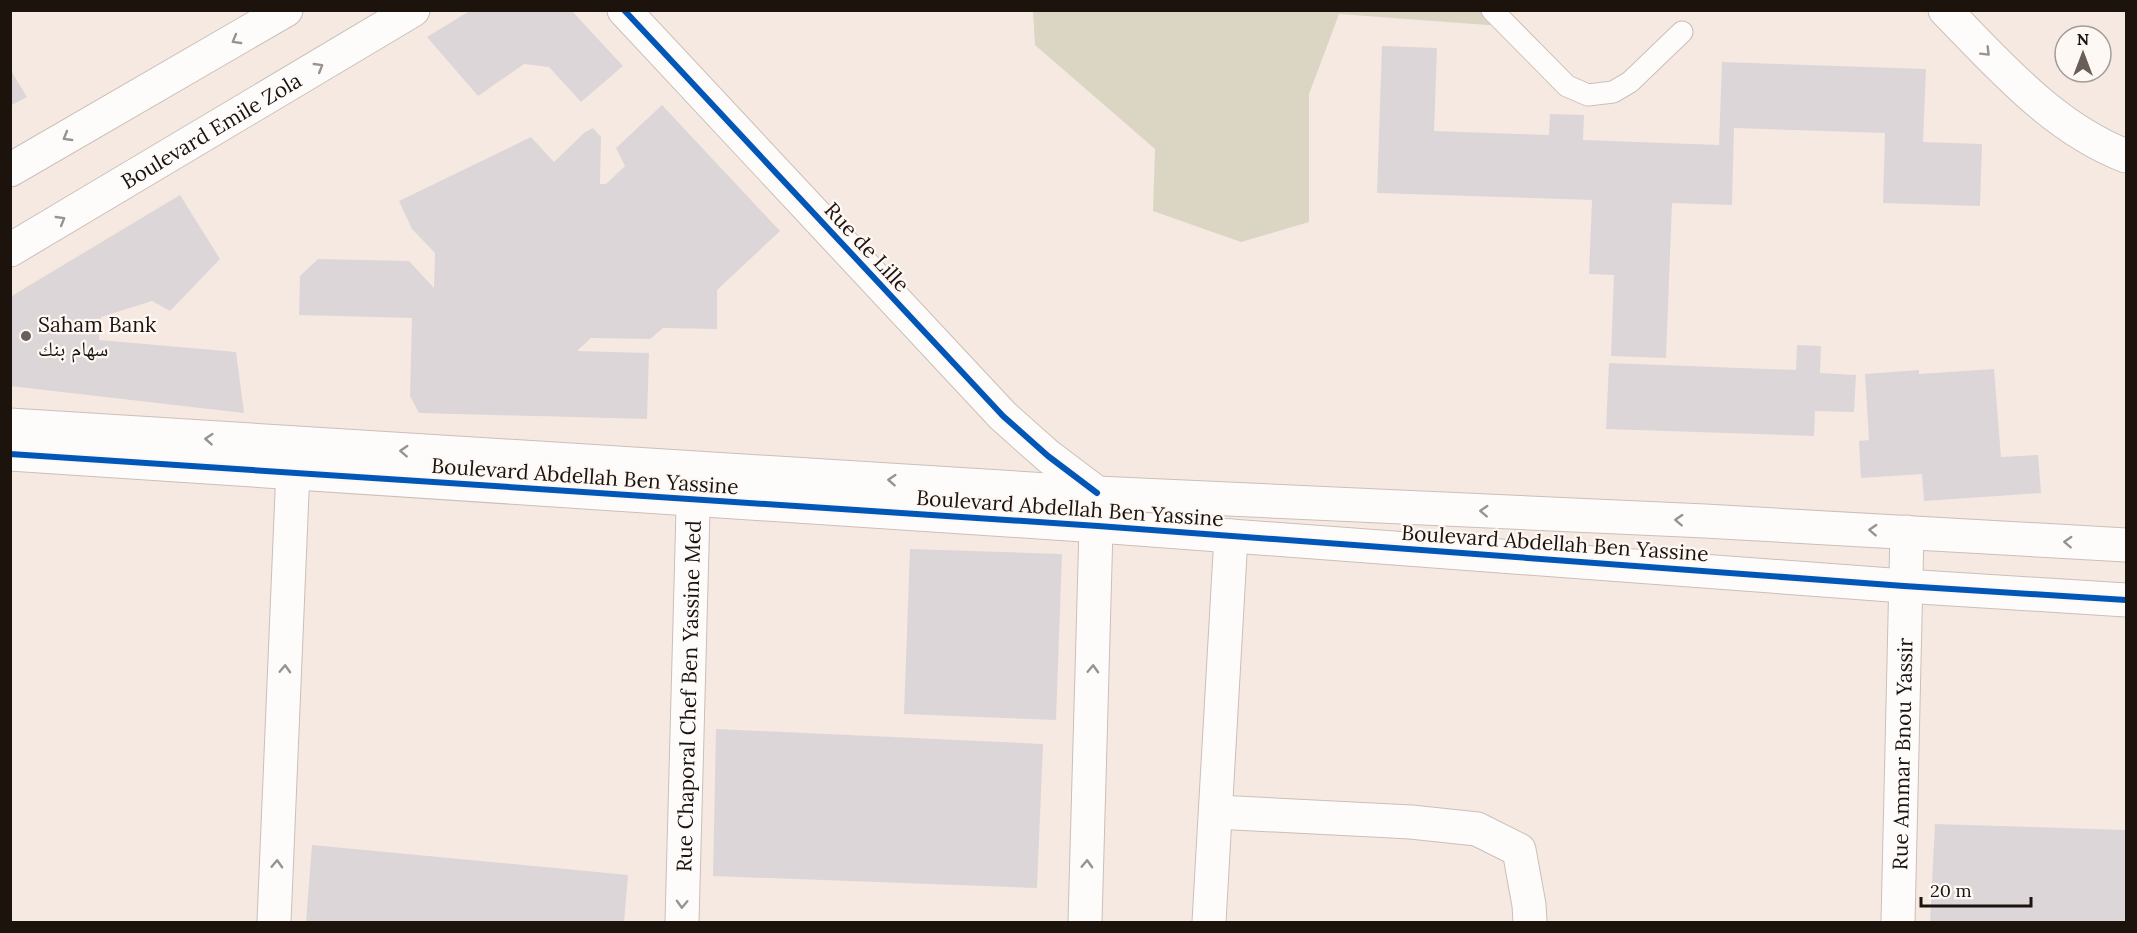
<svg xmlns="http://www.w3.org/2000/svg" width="2137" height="933" font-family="Lora,'Noto Naskh Arabic',serif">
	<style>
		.green { fill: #dad6c3 }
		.building { fill: #ddd6d8 }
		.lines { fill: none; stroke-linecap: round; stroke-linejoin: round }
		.service-casing { stroke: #cabfb9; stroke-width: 23 }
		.minor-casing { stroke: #cabfb9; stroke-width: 35 }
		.tertiary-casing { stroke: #cabfb9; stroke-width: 35 }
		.secondary-casing { stroke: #cabfb9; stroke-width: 35 }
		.service { stroke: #fefcfb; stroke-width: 21 }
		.minor { stroke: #fefcfb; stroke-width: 33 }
		.tertiary { stroke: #fefcfb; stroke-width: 33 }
		.secondary { stroke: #fefcfb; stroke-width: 33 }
		.cycleway-casing { stroke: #fef8f5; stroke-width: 10 }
		.cycleway { stroke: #0057b8; stroke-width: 6 }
		.oneway { stroke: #999390 }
		.poi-dot { fill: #695e58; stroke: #fef8f5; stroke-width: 2 }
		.labels { text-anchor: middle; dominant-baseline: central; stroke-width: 4.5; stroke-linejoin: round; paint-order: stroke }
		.street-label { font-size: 21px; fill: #1d130d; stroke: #fef8f5 }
		.poi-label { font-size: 21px; fill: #1d130d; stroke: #fef8f5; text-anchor: start }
	</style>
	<rect width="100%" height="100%" fill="#f6e9e2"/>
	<path class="green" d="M 1484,10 L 1501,26 L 1339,14 L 1309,94 L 1309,222 L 1241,242 L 1153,211 L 1155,149 L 1035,45 L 1033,11 Z"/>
	<path class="building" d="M 471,10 L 571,10 L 623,66 L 581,102 L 549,67 L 524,64 L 478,96 L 427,37 Z
		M 1382,46 L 1437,48 L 1434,131 L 1549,135 L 1550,114 L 1584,115 L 1583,140 L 1719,145 L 1722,62 L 1926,69 L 1923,142 L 1982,144 L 1980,206 L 1883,203 L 1885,133 L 1734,128 L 1732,205 L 1672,203 L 1666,358 L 1611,356 L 1614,275 L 1589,274 L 1592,200 L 1377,193 Z
		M 10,69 L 27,97 L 10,106 Z
		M 662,105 L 780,231 L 717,290 L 717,329 L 663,328 L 650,339 L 591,338 L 577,351 L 649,353 L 647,419 L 419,413 L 410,396 L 412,318 L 299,315 L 300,276 L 318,259 L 409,261 L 434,288 L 435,253 L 412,229 L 399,201 L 531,137 L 554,162 L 585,132 L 593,128 L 601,137 L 600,184 L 606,184 L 625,166 L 616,148 Z
		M 180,195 L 220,259 L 170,311 L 152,301 L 101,317 L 99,340 L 236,352 L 244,413 L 10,386 L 10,297 Z
		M 1797,345 L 1821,346 L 1820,373 L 1856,375 L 1854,412 L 1815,411 L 1814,436 L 1606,429 L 1609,363 L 1796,370 Z
		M 1994,369 L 2001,457 L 2038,455 L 2041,493 L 1924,501 L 1922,474 L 1861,478 L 1859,441 L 1869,440 L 1865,374 L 1919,370 L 1919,374 Z
		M 910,549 L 1062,554 L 1056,720 L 904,714 Z
		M 716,729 L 1043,744 L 1037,888 L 713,876 Z
		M 1935,824 L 2126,830 L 2126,922 L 1930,922 Z
		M 312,845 L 628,875 L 624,922 L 306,922 Z"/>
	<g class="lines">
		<g class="service-casing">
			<path id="service" d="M 1492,10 L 1567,86 L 1588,95 L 1613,92 L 1630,82 L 1682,32"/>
		</g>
		<g class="minor-casing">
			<g id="minor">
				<path d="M 624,10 L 1003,416 L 1048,456 L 1097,493 L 1085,922"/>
				<path d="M 1945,10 C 1999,65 2053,128 2126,156"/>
				<path d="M 1216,812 L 1411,822 L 1477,829 L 1519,850 L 1529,905 L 1530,922"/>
				<path d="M 274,922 L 294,445"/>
				<path id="s1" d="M 682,922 L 694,472"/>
				<path d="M 1209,922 L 1231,536"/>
				<path id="s2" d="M 1898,922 L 1907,532"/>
			</g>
		</g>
		<g class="tertiary-casing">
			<path id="tertiary" d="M 10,425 L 1097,493 L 1705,521 L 2126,545
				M 10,454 L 1098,526 L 1904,586 L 2126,600"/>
		</g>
		<g class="secondary-casing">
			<g id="secondary">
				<path d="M 10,170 L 286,10"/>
				<path id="s3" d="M 10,250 L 413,10"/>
			</g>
		</g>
		<use href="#service" class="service"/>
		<use href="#minor" class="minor"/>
		<use href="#tertiary" class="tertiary"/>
		<use href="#secondary" class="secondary"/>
		<g class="cycleway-casing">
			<path id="cycleway" d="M 624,10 L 1003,416 L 1048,456 L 1097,493
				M 10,454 L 1098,526 L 1904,586 L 2126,600"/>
		</g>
		<use href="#cycleway" class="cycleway"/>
	</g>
	<defs><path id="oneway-chevron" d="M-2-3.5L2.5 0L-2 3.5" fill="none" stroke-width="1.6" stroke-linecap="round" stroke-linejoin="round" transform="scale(1.5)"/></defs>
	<g class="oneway">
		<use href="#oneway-chevron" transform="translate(236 40) rotate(150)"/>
		<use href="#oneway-chevron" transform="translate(1986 52) rotate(45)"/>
		<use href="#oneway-chevron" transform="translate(319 67) rotate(-31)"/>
		<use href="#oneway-chevron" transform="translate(67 137) rotate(150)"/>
		<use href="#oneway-chevron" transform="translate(61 220) rotate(-31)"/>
		<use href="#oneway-chevron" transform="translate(209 439) rotate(-176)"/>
		<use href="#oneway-chevron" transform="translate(404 451) rotate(-177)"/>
		<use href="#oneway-chevron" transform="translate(892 480) rotate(-176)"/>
		<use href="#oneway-chevron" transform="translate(1484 511) rotate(-177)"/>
		<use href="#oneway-chevron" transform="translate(1679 520) rotate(-177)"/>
		<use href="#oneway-chevron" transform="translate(1873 530) rotate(-177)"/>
		<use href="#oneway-chevron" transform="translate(2068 542) rotate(-177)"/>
		<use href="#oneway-chevron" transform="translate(285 669) rotate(-88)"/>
		<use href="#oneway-chevron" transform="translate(1093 669) rotate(-88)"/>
		<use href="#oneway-chevron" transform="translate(277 864) rotate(-88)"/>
		<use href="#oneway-chevron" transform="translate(1087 864) rotate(-88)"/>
		<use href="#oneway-chevron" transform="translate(682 904) rotate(92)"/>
	</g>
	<circle class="poi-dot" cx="26" cy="336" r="6"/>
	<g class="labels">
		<g class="street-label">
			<text stroke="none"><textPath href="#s3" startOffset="234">Boulevard Emile Zola</textPath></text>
			<text transform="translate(867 247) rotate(47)">Rue de Lille</text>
			<text transform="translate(585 476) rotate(4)">Boulevard Abdellah Ben Yassine</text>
			<text transform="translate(1070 508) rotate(4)">Boulevard Abdellah Ben Yassine</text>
			<text transform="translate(1555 543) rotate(4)">Boulevard Abdellah Ben Yassine</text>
			<text stroke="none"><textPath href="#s1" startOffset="226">Rue Chaporal Chef Ben Yassine Med</textPath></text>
			<text stroke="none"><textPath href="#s2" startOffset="168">Rue Ammar Bnou Yassir</textPath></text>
		</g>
		<g class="poi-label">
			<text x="38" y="324">Saham Bank<tspan x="38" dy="24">سهام بنك</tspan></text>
		</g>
	</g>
	<rect width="2137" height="933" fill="none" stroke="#1d130d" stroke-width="24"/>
	<g transform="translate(2083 54)"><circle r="28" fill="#fef8f5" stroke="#a49c98" stroke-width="1.5"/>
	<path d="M0-4.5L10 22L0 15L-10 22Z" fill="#695e58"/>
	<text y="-9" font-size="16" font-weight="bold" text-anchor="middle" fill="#1d130d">N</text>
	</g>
	<path d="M1921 897v9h110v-9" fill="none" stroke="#1d130d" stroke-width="3"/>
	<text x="1930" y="897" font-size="18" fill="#1d130d" stroke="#fef8f5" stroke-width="4.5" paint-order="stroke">20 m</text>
</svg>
